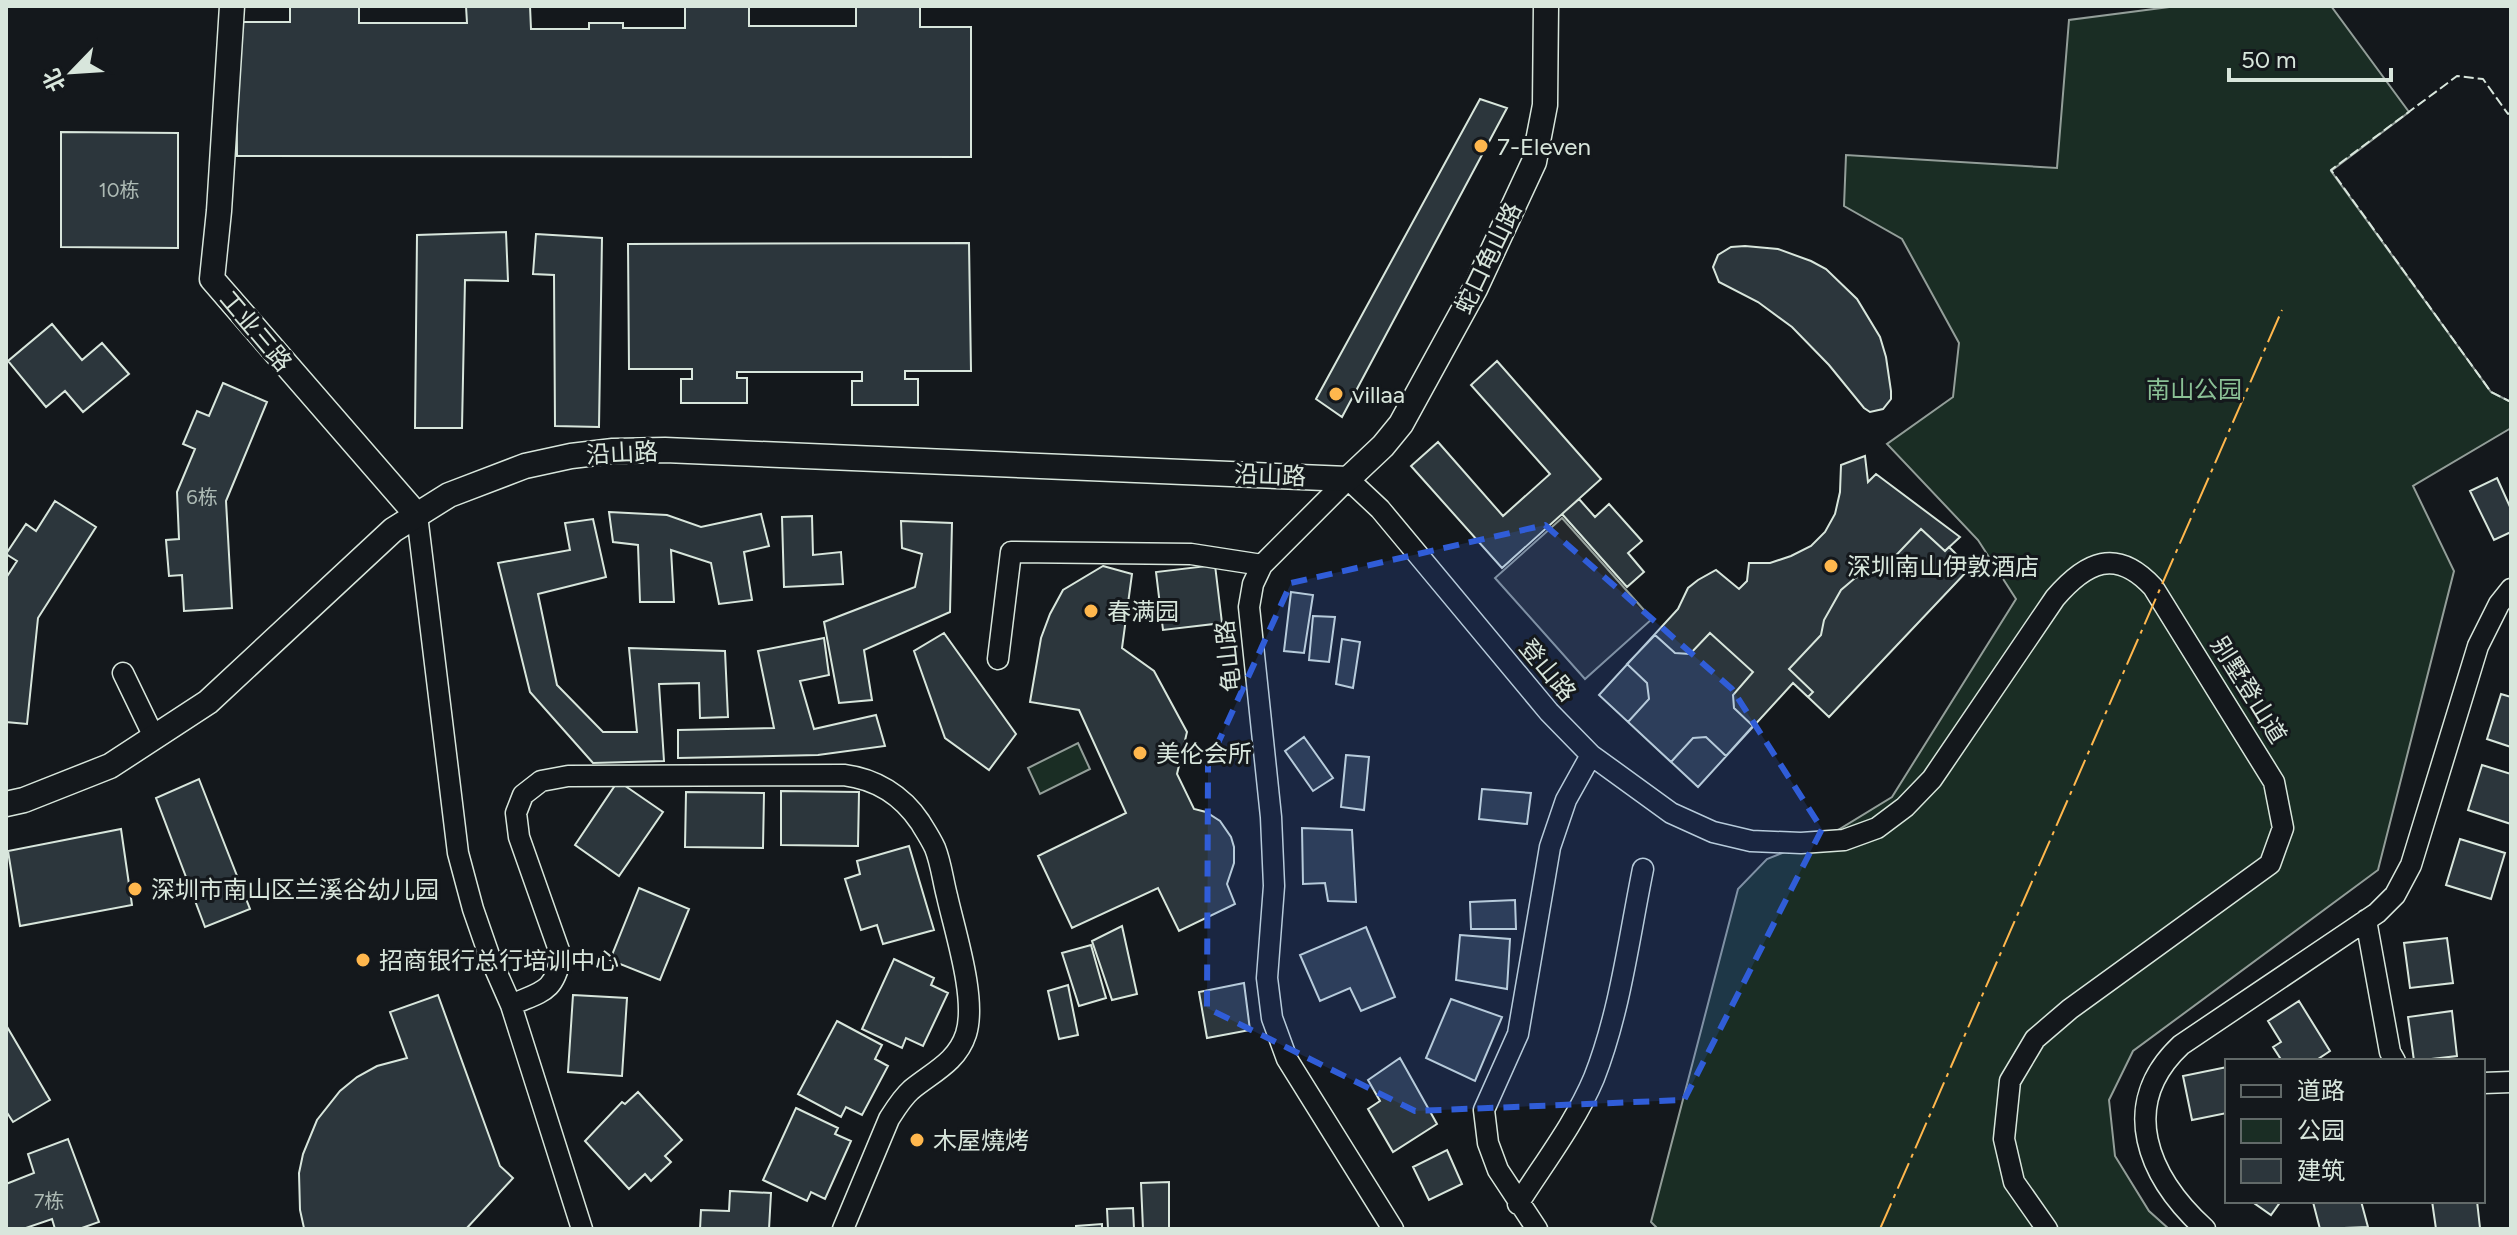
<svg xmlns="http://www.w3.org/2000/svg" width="2517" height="1235" font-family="Figtree,'Noto Sans SC',sans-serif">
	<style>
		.green { fill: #1a2d24; stroke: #939e99; stroke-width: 2 }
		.parking { fill: #24282b; stroke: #939e99; stroke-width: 2 }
		.building { fill: #2c363c; stroke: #d8e6dc; stroke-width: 2 }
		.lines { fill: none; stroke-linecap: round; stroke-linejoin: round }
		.minor-casing { stroke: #d8e6dc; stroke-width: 23 }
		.tertiary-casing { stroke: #d8e6dc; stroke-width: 27 }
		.minor { stroke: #14181c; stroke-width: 20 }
		.tertiary { stroke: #14181c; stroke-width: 24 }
		.fence { stroke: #d8e6dc; stroke-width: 2; stroke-dasharray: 10 4; stroke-linecap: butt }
		.power { stroke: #ffb74d; stroke-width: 2; stroke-dasharray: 28 6 4 6; stroke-linecap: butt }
		.marked { fill: #305dd8; fill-opacity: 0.2; stroke: #305dd8; stroke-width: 6; stroke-dasharray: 16 10; stroke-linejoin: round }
		.poi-dot { fill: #ffb74d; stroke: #14181c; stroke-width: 3 }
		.labels { text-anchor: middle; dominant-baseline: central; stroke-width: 6; stroke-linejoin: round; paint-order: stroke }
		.number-label { font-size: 20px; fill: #adbab4 }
		.poi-label { font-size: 24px; fill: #d8e6dc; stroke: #14181c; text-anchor: start }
		.street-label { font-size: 24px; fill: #d8e6dc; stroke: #14181c }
		.park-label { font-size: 24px; fill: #8ac095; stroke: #14181c }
	</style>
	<rect width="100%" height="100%" fill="#14181c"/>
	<path class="green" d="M 2177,6 L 2331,6 L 2409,112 L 2331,171 L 2491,392 L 2511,402 L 2511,428 L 2413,486 L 2454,571 L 2378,870 L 2133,1051 L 2109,1100 L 2115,1156 L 2149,1211 L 2169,1229 L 1658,1229 L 1651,1222 L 1738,889 L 1767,859 L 1833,833 L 1892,797 L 2016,599 L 1978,540 L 1887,444 L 1953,397 L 1959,343 L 1902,239 L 1844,206 L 1846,155 L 2057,168 L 2069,20 Z
		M 1078,743 L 1090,769 L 1040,794 L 1028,768 Z"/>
	<path class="parking" d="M 1562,518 L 1652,619 L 1585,679 L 1495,578 Z"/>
	<path class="building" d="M 290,6 L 359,6 L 359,23 L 467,23 L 466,6 L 530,6 L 531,29 L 589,29 L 589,23 L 623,23 L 623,28 L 685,28 L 685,6 L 749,6 L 749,26 L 856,26 L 856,6 L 920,6 L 920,27 L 971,27 L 971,157 L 237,156 L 236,22 L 290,22 Z
		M 1480,99 L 1507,108 L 1342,417 L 1316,399 Z
		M 61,132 L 178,133 L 178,248 L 61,247 Z
		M 506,232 L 508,281 L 465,280 L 462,428 L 415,428 L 417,235 Z
		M 536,234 L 602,238 L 599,427 L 555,426 L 554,275 L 533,274 Z
		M 969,243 L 971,371 L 905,371 L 905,379 L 918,379 L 918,405 L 852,405 L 852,381 L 862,381 L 862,372 L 737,372 L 737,378 L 747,378 L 747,403 L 681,403 L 681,379 L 692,379 L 692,369 L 629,369 L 628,244 Z
		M 1745,246 L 1778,249 L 1811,261 L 1826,269 L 1857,299 L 1880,337 L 1886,357 L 1891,391 L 1891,399 L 1883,409 L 1870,412 L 1864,408 L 1829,365 L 1792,327 L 1758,302 L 1719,282 L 1713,267 L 1718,255 L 1731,247 Z
		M 52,324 L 82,360 L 102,343 L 129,374 L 83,412 L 65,391 L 46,407 L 8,361 Z
		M 1497,361 L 1601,479 L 1502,568 L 1411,466 L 1438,442 L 1503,516 L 1550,474 L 1471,385 Z
		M 223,383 L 267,402 L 226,501 L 232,608 L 184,611 L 182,575 L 169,576 L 166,540 L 179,539 L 177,492 L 195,449 L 183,444 L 197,411 L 209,416 Z
		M 1865,456 L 1868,482 L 1876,474 L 1960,537 L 1945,551 L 1921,529 L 1886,566 L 1855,578 L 1841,590 L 1824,620 L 1821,635 L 1789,669 L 1813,692 L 1808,697 L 1793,683 L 1698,787 L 1599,695 L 1678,609 L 1688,588 L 1698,580 L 1716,570 L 1739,589 L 1747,581 L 1749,563 L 1770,563 L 1791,556 L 1811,546 L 1825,532 L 1835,514 L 1840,492 L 1841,465 Z
		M 2497,478 L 2511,509 L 2511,532 L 2494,540 L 2470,491 Z
		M 1579,499 L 1595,517 L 1609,504 L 1642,541 L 1628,553 L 1644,572 L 1627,587 L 1562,514 Z
		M 55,501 L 96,527 L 38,618 L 27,724 L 6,722 L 6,578 L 17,561 L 6,554 L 26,524 L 36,531 Z
		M 609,512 L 667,515 L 701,527 L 761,514 L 769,546 L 744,552 L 752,600 L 719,604 L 711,563 L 671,550 L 674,602 L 640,602 L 638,545 L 613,542 Z
		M 812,516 L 813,555 L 841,552 L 843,584 L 784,587 L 782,517 Z
		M 593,519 L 606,577 L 538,594 L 557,685 L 603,732 L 637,732 L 629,648 L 725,651 L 728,717 L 700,718 L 699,683 L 659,684 L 664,761 L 593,763 L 530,692 L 498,563 L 570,550 L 565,523 Z
		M 901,521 L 952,523 L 950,612 L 864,650 L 872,700 L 839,703 L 824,622 L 915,587 L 922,554 L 902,548 Z
		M 1921,529 L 1945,551 L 1949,547 L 1970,568 L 1829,717 L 1808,697 L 1813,692 L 1789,669 L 1821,635 L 1824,620 L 1841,590 L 1855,578 L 1886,566 Z
		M 1215,565 L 1222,623 L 1163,630 L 1156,572 Z
		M 1103,566 L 1132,574 L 1122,648 L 1154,671 L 1187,732 L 1177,774 L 1194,809 L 1206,812 L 1220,821 L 1231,837 L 1234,847 L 1234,863 L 1227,884 L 1235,904 L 1179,931 L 1158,888 L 1072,928 L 1038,856 L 1126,813 L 1079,710 L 1030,702 L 1041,638 L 1050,614 L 1063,590 Z
		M 1291,592 L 1313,595 L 1304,653 L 1284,651 Z
		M 1313,616 L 1335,617 L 1329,662 L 1309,660 Z
		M 944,633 L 1016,734 L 989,770 L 945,738 L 914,651 Z
		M 1710,633 L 1753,672 L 1733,695 L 1734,708 L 1753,726 L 1726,756 L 1706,737 L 1693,738 L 1671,762 L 1628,722 L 1649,699 L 1647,683 L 1627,664 L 1655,635 L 1675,653 L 1690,654 Z
		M 824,638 L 829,675 L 800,681 L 814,729 L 876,715 L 885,746 L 818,755 L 678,758 L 678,730 L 774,728 L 758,651 Z
		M 1342,639 L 1360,642 L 1353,688 L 1336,684 Z
		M 2501,694 L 2511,697 L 2511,747 L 2487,739 Z
		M 1304,737 L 1333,778 L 1313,791 L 1285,751 Z
		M 1346,755 L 1369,757 L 1364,810 L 1341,807 Z
		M 2482,765 L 2511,774 L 2511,824 L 2468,810 Z
		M 199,779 L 250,909 L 205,927 L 156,798 Z
		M 618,781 L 663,812 L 619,876 L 575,845 Z
		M 1482,789 L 1531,793 L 1527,824 L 1479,819 Z
		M 781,791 L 859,792 L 858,846 L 781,845 Z
		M 686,792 L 764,793 L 763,848 L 685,847 Z
		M 1302,828 L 1352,830 L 1356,902 L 1328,901 L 1325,883 L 1303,884 Z
		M 121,829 L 132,905 L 20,926 L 8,851 Z
		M 2460,839 L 2505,853 L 2491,899 L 2446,885 Z
		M 909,846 L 934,930 L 883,944 L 877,925 L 861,930 L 845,879 L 860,874 L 857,861 Z
		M 639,888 L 689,909 L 660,980 L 610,960 Z
		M 1515,900 L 1516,929 L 1471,929 L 1470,902 Z
		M 1122,926 L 1137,994 L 1112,1000 L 1092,941 Z
		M 1366,927 L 1395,997 L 1361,1011 L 1350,988 L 1320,1001 L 1300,955 Z
		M 1460,935 L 1510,939 L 1507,989 L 1456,980 Z
		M 2447,938 L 2453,983 L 2410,988 L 2404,943 Z
		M 1091,945 L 1106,998 L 1079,1006 L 1062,953 Z
		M 894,959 L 934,978 L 931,985 L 948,993 L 923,1046 L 906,1038 L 902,1048 L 862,1029 Z
		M 1244,983 L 1250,1030 L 1207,1038 L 1199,992 Z
		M 1068,985 L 1078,1035 L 1059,1039 L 1048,991 Z
		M 438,995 L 500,1166 L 513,1178 L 466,1229 L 301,1229 L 304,1228 L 300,1210 L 299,1173 L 303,1154 L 317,1120 L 340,1091 L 357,1077 L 377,1066 L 407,1058 L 390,1012 Z
		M 573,995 L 627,998 L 622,1076 L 568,1072 Z
		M 1451,999 L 1502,1017 L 1475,1081 L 1426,1058 Z
		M 2299,1001 L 2330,1051 L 2315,1061 L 2282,1061 L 2273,1047 L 2281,1042 L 2268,1021 Z
		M 2452,1011 L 2457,1056 L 2414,1061 L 2408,1017 Z
		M 837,1021 L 882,1045 L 875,1059 L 888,1066 L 862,1115 L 846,1107 L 841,1117 L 798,1094 Z
		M 6,1025 L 50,1100 L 13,1122 L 6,1111 Z
		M 1400,1058 L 1437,1124 L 1393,1152 L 1368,1109 L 1380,1101 L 1368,1080 Z
		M 2227,1067 L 2227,1113 L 2192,1120 L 2183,1076 Z
		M 638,1092 L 682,1140 L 665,1156 L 671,1162 L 651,1181 L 645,1174 L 629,1189 L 585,1141 L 622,1102 L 625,1104 Z
		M 796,1108 L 838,1128 L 835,1134 L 851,1141 L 825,1199 L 811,1192 L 807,1201 L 763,1180 Z
		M 68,1139 L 99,1222 L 79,1229 L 55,1229 L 52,1219 L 23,1229 L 6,1229 L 6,1184 L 34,1173 L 28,1154 Z
		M 1447,1150 L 1462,1184 L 1429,1200 L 1413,1167 Z
		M 1169,1182 L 1169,1229 L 1143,1229 L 1141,1183 Z
		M 730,1191 L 771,1193 L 769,1229 L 700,1229 L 701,1210 L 729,1211 Z
		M 2251,1201 L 2281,1201 L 2271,1215 Z
		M 2361,1201 L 2368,1227 L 2320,1229 L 2313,1202 Z
		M 2432,1201 L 2477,1201 L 2480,1228 L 2436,1229 Z
		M 1133,1208 L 1134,1229 L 1108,1229 L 1107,1209 Z
		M 1102,1224 L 1102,1229 L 1076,1229 L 1076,1226 Z"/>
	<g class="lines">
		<g class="minor-casing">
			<path id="minor" d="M 417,515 L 458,853 L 473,909 L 489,955 L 511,1005 L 582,1229
				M 998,659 L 1011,552 L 1191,554 L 1262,565
				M 123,673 L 154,737
				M 2366,920 L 2390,1052 L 2395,1061
				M 511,1005 C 542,991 554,993 561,956 L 519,837 L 516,813 L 523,795 L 541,781 L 568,776 L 844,775 C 875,779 902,795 920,822 C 925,830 931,839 935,848 C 941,863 943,881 947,896 C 955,932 977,999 966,1034 C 957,1062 933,1072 911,1090 C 902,1098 896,1108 889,1119 L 843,1229
				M 2483,1083 L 2511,1082
				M 1518,1204 C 1544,1163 1575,1123 1594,1078 C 1620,1012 1629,938 1643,869
				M 1393,1229 L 1287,1059 L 1272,1018 L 1267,978 L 1274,886 L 1271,817 L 1249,607 L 1253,584 L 1262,565 L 1348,479 L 1380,509 L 1549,712 L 1591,755 L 1671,813 L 1713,832 L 1751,841 L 1801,843 L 1844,840 L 1877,828 L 1905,807 L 1932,779 L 2055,598 C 2086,562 2116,547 2153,587 L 2274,782 L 2283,828 L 2270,864 L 2070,1009 L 2035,1039 L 2010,1081 L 2004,1139 L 2014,1182 L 2047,1229
				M 1537,1229 L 1498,1170 L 1488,1143 L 1484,1110 L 1518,1034 L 1550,847 L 1566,800 L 1591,755
				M 2205,1229 C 2148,1177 2117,1105 2181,1045 L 2377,913 L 2395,895 L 2411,865 L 2478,646 L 2499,604 L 2511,589"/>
		</g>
		<g class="tertiary-casing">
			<path id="tertiary" d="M 232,6 L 219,211 L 212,279 L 417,515
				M 6,804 L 24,800 L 110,766 L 208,702 L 393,530 L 449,495 L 525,466 L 571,456 L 613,451 L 665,450 L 1348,479 L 1383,446 L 1401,424 L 1475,289 L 1534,162 L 1545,105 L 1546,6"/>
		</g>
		<use href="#minor" class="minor"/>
		<use href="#tertiary" class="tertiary"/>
		<path class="fence" d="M 2511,112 L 2508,114 L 2483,79 L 2457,76 L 2331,170 L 2491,392 L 2511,402"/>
		<path class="power" d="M 1880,1229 L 2282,310"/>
	</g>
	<path class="marked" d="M 1545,525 L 1732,689 L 1822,829 L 1684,1100 L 1415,1111 L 1207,1008 L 1208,765 L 1291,583 Z"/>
	<g class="poi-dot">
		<circle cx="1481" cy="146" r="8"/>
		<circle cx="1336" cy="394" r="8"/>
		<circle cx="1831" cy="566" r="8"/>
		<circle cx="1091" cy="611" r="8"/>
		<circle cx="1140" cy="753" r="8"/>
		<circle cx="135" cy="889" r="8"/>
		<circle cx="363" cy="960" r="8"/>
		<circle cx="917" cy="1140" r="8"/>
	</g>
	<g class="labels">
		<g class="number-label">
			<text x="119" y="190">10栋</text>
			<text x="202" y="497">6栋</text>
			<text x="49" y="1201">7栋</text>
		</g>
		<g class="poi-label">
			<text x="1497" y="146">7-Eleven</text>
			<text x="1352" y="394">villaa</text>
			<text x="1847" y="566">深圳南山伊敦酒店</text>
			<text x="1107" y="611">春满园</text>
			<text x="1156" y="753">美伦会所</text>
			<text x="151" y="889">深圳市南山区兰溪谷幼儿园</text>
			<text x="379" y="960">招商银行总行培训中心</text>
			<text x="933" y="1140">木屋燒烤</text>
		</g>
		<g class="street-label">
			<text transform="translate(1488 258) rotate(-64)">蛇口龟山路</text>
			<text transform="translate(256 331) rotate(50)">工业三路</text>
			<text transform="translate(622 453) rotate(-3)">沿山路</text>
			<text transform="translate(1270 475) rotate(2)">沿山路</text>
			<text transform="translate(1228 656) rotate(-96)">龟山路</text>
			<text transform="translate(1548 670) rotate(50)">登山路</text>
			<text transform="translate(2249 690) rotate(58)">别墅登山道</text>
		</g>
		<g class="park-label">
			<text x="2194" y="389">南山公园</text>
		</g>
	</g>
	<rect width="2517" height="1235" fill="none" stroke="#d8e6dc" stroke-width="16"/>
	<rect x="2225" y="1059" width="260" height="144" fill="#14181c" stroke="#626a69" stroke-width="2"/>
	<rect x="2241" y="1085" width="40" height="12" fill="#14181c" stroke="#626a69" stroke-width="2"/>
	<text x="2297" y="1099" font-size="24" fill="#d8e6dc">道路</text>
	<rect x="2241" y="1119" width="40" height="24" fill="#1a2d24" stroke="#626a69" stroke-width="2"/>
	<text x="2297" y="1139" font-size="24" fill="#d8e6dc">公园</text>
	<rect x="2241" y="1159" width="40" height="24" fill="#2c363c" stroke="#626a69" stroke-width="2"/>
	<text x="2297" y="1179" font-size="24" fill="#d8e6dc">建筑</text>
	<g transform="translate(72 72) rotate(245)" stroke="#14181c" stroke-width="6" paint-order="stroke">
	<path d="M0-6L14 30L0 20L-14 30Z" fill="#d8e6dc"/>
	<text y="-12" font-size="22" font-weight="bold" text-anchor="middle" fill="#d8e6dc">北</text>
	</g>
	<path d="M2229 68v12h162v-12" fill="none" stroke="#d8e6dc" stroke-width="4"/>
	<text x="2241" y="68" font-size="24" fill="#d8e6dc" stroke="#14181c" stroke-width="6" paint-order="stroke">50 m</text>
</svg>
